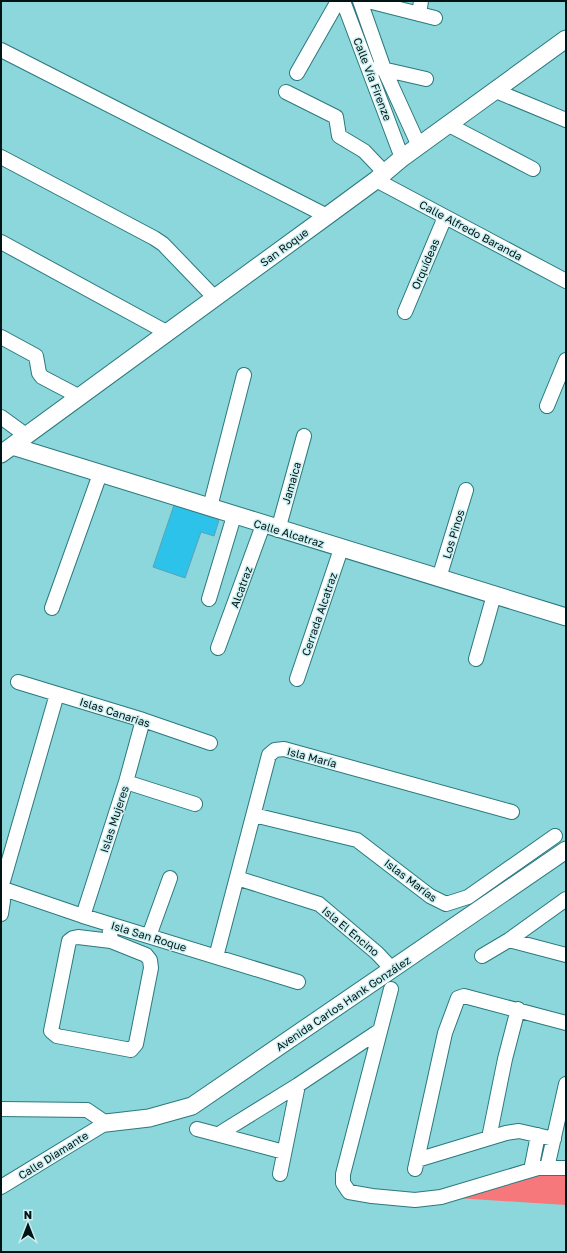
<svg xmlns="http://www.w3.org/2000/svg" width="567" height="1253" font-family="'Golos Text',sans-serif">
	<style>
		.green { fill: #f7787a }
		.building { fill: #2dc2e9; stroke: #5da1b7 }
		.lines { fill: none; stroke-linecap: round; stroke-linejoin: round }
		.minor-casing { stroke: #2a797e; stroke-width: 16 }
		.major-casing { stroke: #2a797e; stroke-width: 19 }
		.minor { stroke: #fff; stroke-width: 14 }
		.major { stroke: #fff; stroke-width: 17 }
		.labels { text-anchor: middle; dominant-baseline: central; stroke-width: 3; stroke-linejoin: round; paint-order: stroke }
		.street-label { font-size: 11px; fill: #001415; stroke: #ccf0f2 }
	</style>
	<rect width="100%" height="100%" fill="#8bd7db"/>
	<path class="green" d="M 566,1168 L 566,1205 L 441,1197 Z"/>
	<path class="building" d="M 174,505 L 219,520 L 214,536 L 201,532 L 185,578 L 153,567 Z"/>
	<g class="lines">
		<g class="minor-casing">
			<path id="minor" d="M 343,1 L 402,158
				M 360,1 L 384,69 L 419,146
				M 368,1 L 435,18
				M 419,14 L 421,1
				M 1,50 L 327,216
				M 378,68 L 426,79
				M 297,73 L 338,1
				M 496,91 L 566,120
				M 286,92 L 336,117 L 339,136 L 364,151 L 385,173
				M 449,125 L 533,169
				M 1,157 L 154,238 L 163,244 L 214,297
				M 376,180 L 566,281
				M 1,242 L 168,333
				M 405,312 L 445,217
				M 1,337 L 36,356 L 39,373 L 42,377 L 80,397
				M 547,406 L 566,360
				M 1,417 L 27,436
				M 210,507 L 244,375
				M 278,530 L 304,436
				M 439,578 L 466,490
				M 209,599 L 234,516
				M 52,608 L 100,474
				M 218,648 L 263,525
				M 476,659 L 494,595
				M 297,679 L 341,549
				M 18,682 L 143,720 L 210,743
				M 126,782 L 195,804
				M 254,815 L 357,840 L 430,896 L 446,904 L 468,897 L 555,836
				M 237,878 L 319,904 L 377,953 L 392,969
				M 1,888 L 83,916 L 298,982
				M 1,888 L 57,694
				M 1,889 L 3,901 L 1,914
				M 83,916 L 126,782 L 143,720
				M 109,924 L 111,941 L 146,955 L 150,960 L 151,968 L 136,1044 L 131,1050 L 57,1036 L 51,1031 L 69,941 L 73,938 L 78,937 L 111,941
				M 149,936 L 170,878
				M 509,940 L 566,955
				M 482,956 L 509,940 L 566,899
				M 216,957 L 269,755 L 275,750 L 284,749 L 512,812
				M 391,989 L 343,1174 L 343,1183 L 349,1192 L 372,1196 L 415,1200 L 441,1197 L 538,1168 L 566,1168
				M 1,1109 L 87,1110 L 106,1123 L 1,1187
				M 197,1129 L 284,1152
				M 220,1135 L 222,1132 L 298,1085 L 379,1031
				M 489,1138 L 505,1059 L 518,1009
				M 417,1160 L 506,1133 L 519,1131 L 554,1139
				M 547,1168 L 566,1084
				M 415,1169 L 445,1033 L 458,998 L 464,996 L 566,1023
				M 531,1170 L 538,1135
				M 280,1174 L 298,1085"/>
		</g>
		<g class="major-casing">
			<path id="major" d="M 12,446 L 566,617
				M 1,454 L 327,216 L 376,180 L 402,158 L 566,39
				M 106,1123 L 149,1118 L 192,1106 L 566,850"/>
		</g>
		<use href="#minor" class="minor"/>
		<use href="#major" class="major"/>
	</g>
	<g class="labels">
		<g class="street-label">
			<text transform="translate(373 79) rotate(69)">Calle Vía Firenze</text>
			<text transform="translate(471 230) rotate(28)">Calle Alfredo Baranda</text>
			<text transform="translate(284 247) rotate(-36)">San Roque</text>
			<text transform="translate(425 264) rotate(-67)">Orquídeas</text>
			<text transform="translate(291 483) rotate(-74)">Jamaica</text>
			<text transform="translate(289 533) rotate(17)">Calle Alcatraz</text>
			<text transform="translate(453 534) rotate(-73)">Los Pinos</text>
			<text transform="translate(241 587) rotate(-70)">Alcatraz</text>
			<text transform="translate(319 614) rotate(-71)">Cerrada Alcatraz</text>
			<text transform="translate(115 712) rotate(18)">Islas Canarias</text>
			<text transform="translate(312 757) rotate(15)">Isla María</text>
			<text transform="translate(114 819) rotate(-72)">Islas Mujeres</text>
			<text transform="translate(411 880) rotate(37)">Islas Marías</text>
			<text transform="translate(351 931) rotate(40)">Isla El Encino</text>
			<text transform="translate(149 936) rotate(17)">Isla San Roque</text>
			<text transform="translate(343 1003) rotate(-34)">Avenida Carlos Hank González</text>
			<text transform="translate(53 1155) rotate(-32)">Calle Diamante</text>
		</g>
	</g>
	<rect width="567" height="1253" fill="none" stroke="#001415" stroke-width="4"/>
	<g transform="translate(28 1225)" stroke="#ccf0f2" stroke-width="3" paint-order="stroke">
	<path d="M0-3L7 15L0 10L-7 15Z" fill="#001415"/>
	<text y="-6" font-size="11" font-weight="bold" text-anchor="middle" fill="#001415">N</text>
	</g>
</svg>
